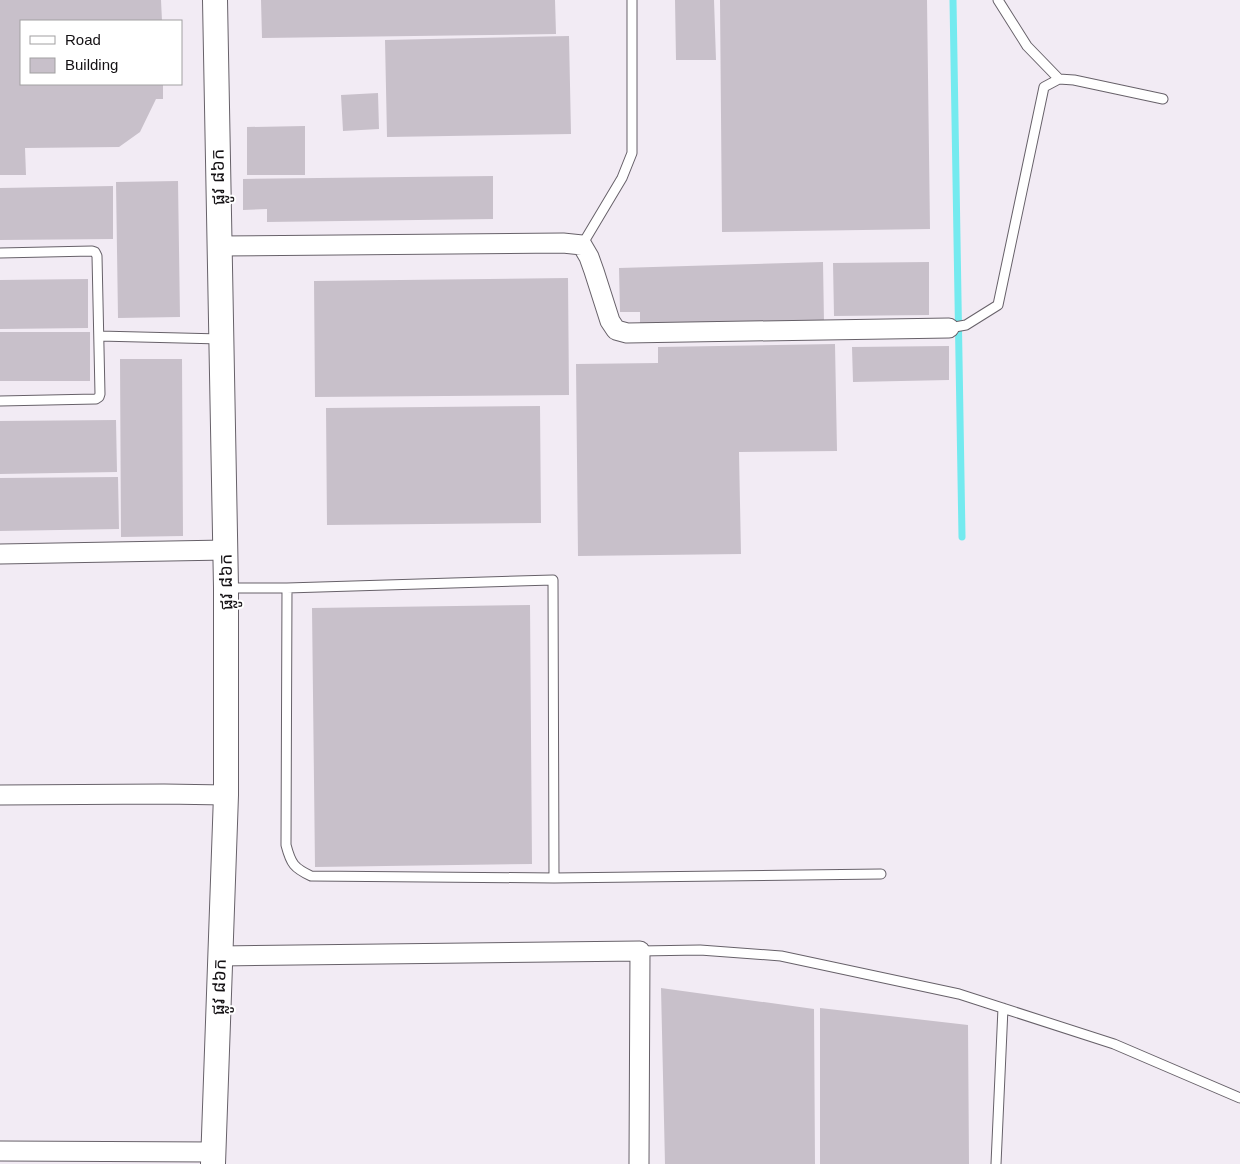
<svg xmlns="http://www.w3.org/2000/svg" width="1240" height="1164" font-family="Arial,'Noto Sans Khmer',sans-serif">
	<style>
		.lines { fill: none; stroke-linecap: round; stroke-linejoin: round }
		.stream { stroke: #74eaef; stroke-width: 7 }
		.building { fill: #c8c0ca }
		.service-casing { stroke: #676169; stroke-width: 11 }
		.minor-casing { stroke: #676169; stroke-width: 21 }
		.tertiary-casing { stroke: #676169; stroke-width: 26 }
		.service { stroke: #fff; stroke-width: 9 }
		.minor { stroke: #fff; stroke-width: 19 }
		.tertiary { stroke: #fff; stroke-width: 24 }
		.labels { text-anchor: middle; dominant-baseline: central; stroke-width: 4; stroke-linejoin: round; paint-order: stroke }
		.street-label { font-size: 18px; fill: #141114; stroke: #fff }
	</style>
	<rect width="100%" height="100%" fill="#f2ebf4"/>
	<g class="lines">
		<path class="stream" d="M 953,0 L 962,537"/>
	</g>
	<path class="building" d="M 0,0 L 161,0 L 162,21 L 21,21 L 21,84 L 163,84 L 163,99 L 156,99 L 140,132 L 119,147 L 25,148 L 26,175 L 0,175 Z
		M 261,0 L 555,0 L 556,34 L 262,38 Z
		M 675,0 L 714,0 L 716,60 L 676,60 Z
		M 720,0 L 927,0 L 930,229 L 722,232 Z
		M 569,36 L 571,134 L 387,137 L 385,40 Z
		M 378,93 L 379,129 L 343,131 L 341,95 Z
		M 305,126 L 305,175 L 247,175 L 247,127 Z
		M 493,176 L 493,219 L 267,222 L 267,209 L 243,210 L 243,179 Z
		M 178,181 L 180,317 L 118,318 L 116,182 Z
		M 113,186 L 113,239 L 0,240 L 0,188 Z
		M 823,262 L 824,323 L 640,327 L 640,312 L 620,312 L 619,268 Z
		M 929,262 L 929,315 L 834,316 L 833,263 Z
		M 568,278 L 569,395 L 315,397 L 314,281 Z
		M 88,279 L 88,328 L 0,329 L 0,280 Z
		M 0,332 L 90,332 L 90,381 L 0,381 Z
		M 835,344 L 837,451 L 739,452 L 741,554 L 578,556 L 576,364 L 658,363 L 658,347 Z
		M 949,346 L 949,380 L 853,382 L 852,347 Z
		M 120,359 L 182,359 L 183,536 L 121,537 Z
		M 540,406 L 541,523 L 327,525 L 326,408 Z
		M 116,420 L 117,472 L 0,474 L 0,421 Z
		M 118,477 L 119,529 L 0,531 L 0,478 Z
		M 530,605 L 532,864 L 315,867 L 312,608 Z
		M 661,988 L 814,1009 L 815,1164 L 665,1164 Z
		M 820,1008 L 968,1025 L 969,1164 L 820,1164 Z"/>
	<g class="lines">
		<g class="service-casing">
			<path id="service" d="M 998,0 L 1027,46 L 1059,79
				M 582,245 L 622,178 L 632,153 L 632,0
				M 0,253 L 92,251 L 95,252 L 97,256 L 100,394 L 99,397 L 96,399 L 0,401
				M 949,328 L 966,325 L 998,305 L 1044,87 L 1059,79 L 1074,80 L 1163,99
				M 99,336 L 221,339
				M 228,588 L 287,588 L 553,580 L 554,878
				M 287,588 L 286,845 C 291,864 294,868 311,876 L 554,878 L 881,874
				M 640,951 L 700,950 L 781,956 L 959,994 L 1114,1044 L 1240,1098
				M 996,1164 L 1003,1008"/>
		</g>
		<g class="minor-casing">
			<path id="minor" d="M 219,246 L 563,243 L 582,245 L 589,257 L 594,271 L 610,321 L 616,330 L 627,333 L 949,328
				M 0,554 L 226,550
				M 0,795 L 164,794 L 226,795
				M 220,956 L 640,951 L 639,1164
				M 0,1151 L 213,1152"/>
		</g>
		<g class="tertiary-casing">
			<path id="tertiary" d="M 213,1164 L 226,795 L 226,588 L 215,0"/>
		</g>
		<use href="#service" class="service"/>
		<use href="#minor" class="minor"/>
		<use href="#tertiary" class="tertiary"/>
	</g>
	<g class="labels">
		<g class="street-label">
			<text transform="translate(218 177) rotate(-91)">ផ្លូវ ៨៦ក</text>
			<text transform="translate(226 582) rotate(-91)">ផ្លូវ ៨៦ក</text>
			<text transform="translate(219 987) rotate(-88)">ផ្លូវ ៨៦ក</text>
		</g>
	</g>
	<rect x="20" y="20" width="162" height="65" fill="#ffffff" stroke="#a1a0a1"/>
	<rect x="30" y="36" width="25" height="8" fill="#ffffff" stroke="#a1a0a1"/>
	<text x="65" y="45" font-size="15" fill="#141114">Road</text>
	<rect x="30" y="58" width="25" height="15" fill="#c8c0ca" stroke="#a1a0a1"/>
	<text x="65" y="70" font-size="15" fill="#141114">Building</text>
</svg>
